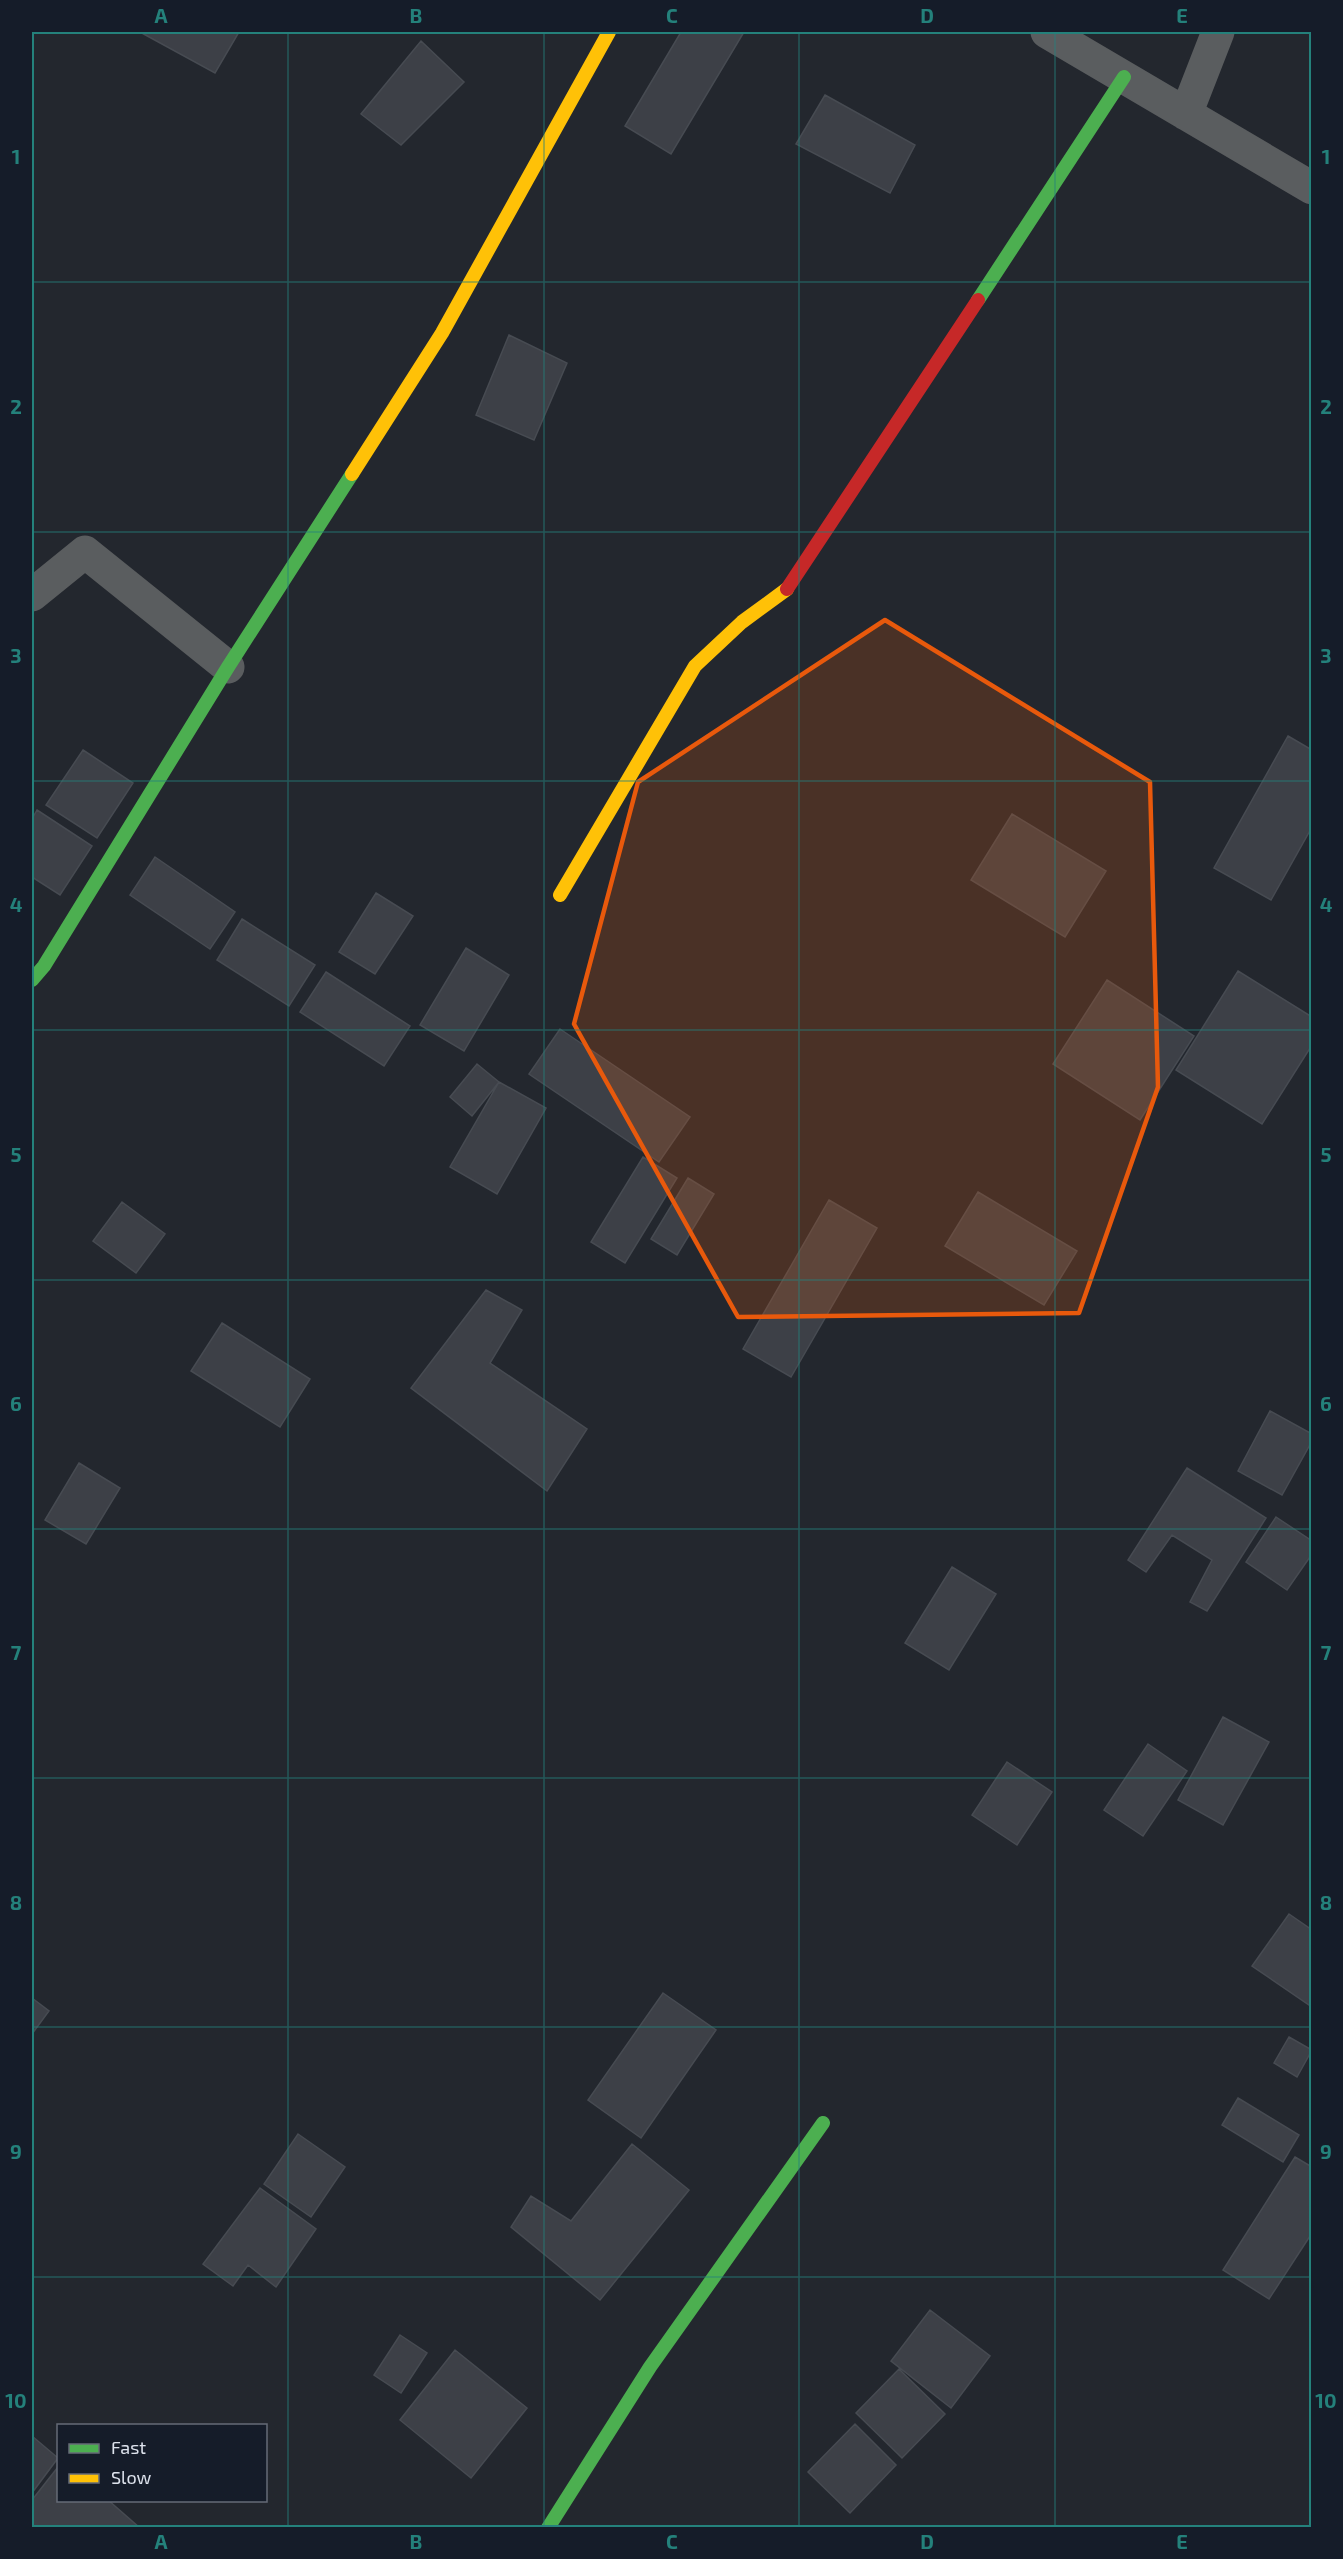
<svg xmlns="http://www.w3.org/2000/svg" width="1343" height="2559" font-family="'Exo 2',sans-serif">
	<style>
		.building { fill: #3d4047; stroke: #474b52; stroke-width: 1.5 }
		.lines { fill: none; stroke-linecap: round; stroke-linejoin: round }
		.street { stroke: #5a5d5f; stroke-width: 33 }
		.fast { stroke: #4caf50; stroke-width: 14 }
		.slow { stroke: #ffc107; stroke-width: 14 }
		.jam { stroke: #c62828; stroke-width: 14 }
		.marked { fill: #e8590c; fill-opacity: 0.2; stroke: #e8590c; stroke-width: 4.5; stroke-linejoin: round }
		.grid { fill: none; stroke: #24817b; stroke-width: 1.5; stroke-opacity: 0.55 }
		.neatline { fill: none; stroke: #24817b; stroke-width: 2 }
		.grid-label { font-size: 20px; text-anchor: middle; font-weight: bold; fill: #24817b }
	</style>
	<rect width="100%" height="100%" fill="#23272e"/>
	<path class="building" d="M 140,32 L 239,32 L 215,73 Z
		M 681,32 L 744,32 L 671,154 L 625,126 Z
		M 421,41 L 464,82 L 401,145 L 361,114 Z
		M 825,95 L 915,145 L 890,193 L 796,144 Z
		M 509,335 L 567,363 L 534,440 L 476,415 Z
		M 1288,736 L 1312,750 L 1312,827 L 1271,900 L 1214,868 Z
		M 83,750 L 133,783 L 97,838 L 46,805 Z
		M 37,810 L 92,846 L 60,895 L 32,877 L 32,819 Z
		M 1012,814 L 1106,871 L 1065,937 L 971,880 Z
		M 155,857 L 235,912 L 210,949 L 130,895 Z
		M 376,893 L 413,916 L 375,974 L 339,952 Z
		M 242,919 L 315,965 L 289,1006 L 217,960 Z
		M 466,948 L 509,975 L 464,1051 L 420,1025 Z
		M 1238,971 L 1312,1017 L 1312,1045 L 1262,1124 L 1176,1070 Z
		M 326,972 L 410,1026 L 384,1066 L 300,1012 Z
		M 1107,980 L 1194,1036 L 1140,1120 L 1053,1064 Z
		M 560,1029 L 690,1117 L 659,1162 L 529,1074 Z
		M 477,1064 L 499,1082 L 472,1116 L 450,1097 Z
		M 499,1082 L 546,1108 L 497,1194 L 450,1167 Z
		M 643,1157 L 677,1178 L 625,1263 L 591,1242 Z
		M 688,1178 L 714,1194 L 677,1255 L 651,1239 Z
		M 978,1192 L 1077,1251 L 1044,1305 L 945,1246 Z
		M 829,1200 L 877,1228 L 791,1377 L 743,1349 Z
		M 122,1202 L 165,1234 L 136,1273 L 93,1241 Z
		M 486,1290 L 522,1310 L 490,1363 L 587,1429 L 547,1491 L 411,1388 Z
		M 222,1323 L 310,1379 L 280,1427 L 191,1371 Z
		M 1270,1411 L 1312,1434 L 1312,1441 L 1282,1495 L 1238,1471 Z
		M 79,1463 L 120,1488 L 86,1544 L 45,1520 Z
		M 1187,1468 L 1266,1518 L 1207,1611 L 1190,1602 L 1212,1560 L 1172,1535 L 1146,1572 L 1128,1560 Z
		M 1276,1517 L 1312,1541 L 1312,1554 L 1287,1590 L 1246,1562 Z
		M 952,1567 L 996,1594 L 949,1670 L 905,1643 Z
		M 1223,1717 L 1269,1742 L 1223,1825 L 1178,1800 Z
		M 1148,1744 L 1187,1771 L 1143,1836 L 1104,1810 Z
		M 1007,1762 L 1052,1792 L 1017,1845 L 972,1815 Z
		M 1289,1914 L 1312,1930 L 1312,2007 L 1252,1966 Z
		M 663,1993 L 716,2030 L 641,2138 L 588,2100 Z
		M 32,1998 L 49,2011 L 32,2034 Z
		M 1289,2037 L 1312,2050 L 1297,2077 L 1274,2063 Z
		M 1238,2098 L 1299,2135 L 1283,2162 L 1222,2125 Z
		M 298,2134 L 345,2167 L 311,2217 L 264,2184 Z
		M 632,2144 L 689,2190 L 600,2300 L 511,2227 L 531,2196 L 571,2221 Z
		M 1295,2157 L 1312,2167 L 1312,2233 L 1269,2299 L 1223,2270 Z
		M 260,2188 L 316,2229 L 276,2287 L 248,2265 L 233,2286 L 203,2264 Z
		M 930,2310 L 990,2356 L 951,2408 L 891,2361 Z
		M 400,2335 L 427,2353 L 401,2393 L 374,2375 Z
		M 455,2350 L 527,2408 L 471,2478 L 400,2420 Z
		M 899,2369 L 945,2414 L 902,2458 L 856,2413 Z
		M 855,2424 L 896,2465 L 850,2513 L 808,2472 Z
		M 32,2436 L 58,2458 L 32,2493 Z
		M 58,2467 L 58,2500 L 108,2500 L 140,2528 L 32,2528 L 32,2500 Z"/>
	<g class="lines">
		<path class="street" d="M 1047,32 L 1312,188
			M 1186,114 L 1218,32
			M 32,595 L 85,552 L 228,667"/>
		<path class="fast" d="M 978,300 L 1124,77
			M 32,980 L 44,966 L 228,667 L 352,474
			M 548,2528 L 650,2367 L 823,2123"/>
		<path class="slow" d="M 352,474 L 442,333 L 609,32
			M 560,895 L 695,666 L 742,622 L 787,589"/>
		<path class="jam" d="M 787,589 L 978,300"/>
	</g>
	<path class="marked" d="M 885,620 L 1150,782 L 1158,1087 L 1079,1313 L 738,1317 L 574,1024 L 638,782 Z"/>
	<path class="grid" d="M 288,32 L 288,2528M 544,32 L 544,2528M 799,32 L 799,2528M 1055,32 L 1055,2528M 32,282 L 1312,282M 32,532 L 1312,532M 32,781 L 1312,781M 32,1030 L 1312,1030M 32,1280 L 1312,1280M 32,1529 L 1312,1529M 32,1778 L 1312,1778M 32,2027 L 1312,2027M 32,2277 L 1312,2277"/>
	<rect width="1343" height="2559" fill="none" stroke="#151c29" stroke-width="66"/>
	<rect x="57" y="2424" width="210" height="78" fill="#151c29" stroke="#656b77" stroke-width="1.5"/>
	<rect x="69" y="2444" width="30" height="9" fill="#4caf50" stroke="#656b77" stroke-width="1.5"/>
	<text x="111" y="2454" font-size="18" fill="#dde2ec">Fast</text>
	<rect x="69" y="2474" width="30" height="9" fill="#ffc107" stroke="#656b77" stroke-width="1.5"/>
	<text x="111" y="2484" font-size="18" fill="#dde2ec">Slow</text>
	<rect x="33" y="33" width="1277" height="2493" class="neatline"/>
	<g class="grid-label">
		<text x="161" y="23">A</text>
		<text x="416" y="23">B</text>
		<text x="672" y="23">C</text>
		<text x="927" y="23">D</text>
		<text x="1182" y="23">E</text>
		<text x="16" y="164">1</text>
		<text x="1326" y="164">1</text>
		<text x="16" y="414">2</text>
		<text x="1326" y="414">2</text>
		<text x="16" y="663">3</text>
		<text x="1326" y="663">3</text>
		<text x="16" y="912">4</text>
		<text x="1326" y="912">4</text>
		<text x="16" y="1162">5</text>
		<text x="1326" y="1162">5</text>
		<text x="16" y="1411">6</text>
		<text x="1326" y="1411">6</text>
		<text x="16" y="1660">7</text>
		<text x="1326" y="1660">7</text>
		<text x="16" y="1910">8</text>
		<text x="1326" y="1910">8</text>
		<text x="16" y="2159">9</text>
		<text x="1326" y="2159">9</text>
		<text x="16" y="2408">10</text>
		<text x="1326" y="2408">10</text>
		<text x="161" y="2549">A</text>
		<text x="416" y="2549">B</text>
		<text x="672" y="2549">C</text>
		<text x="927" y="2549">D</text>
		<text x="1182" y="2549">E</text>
	</g>
</svg>
